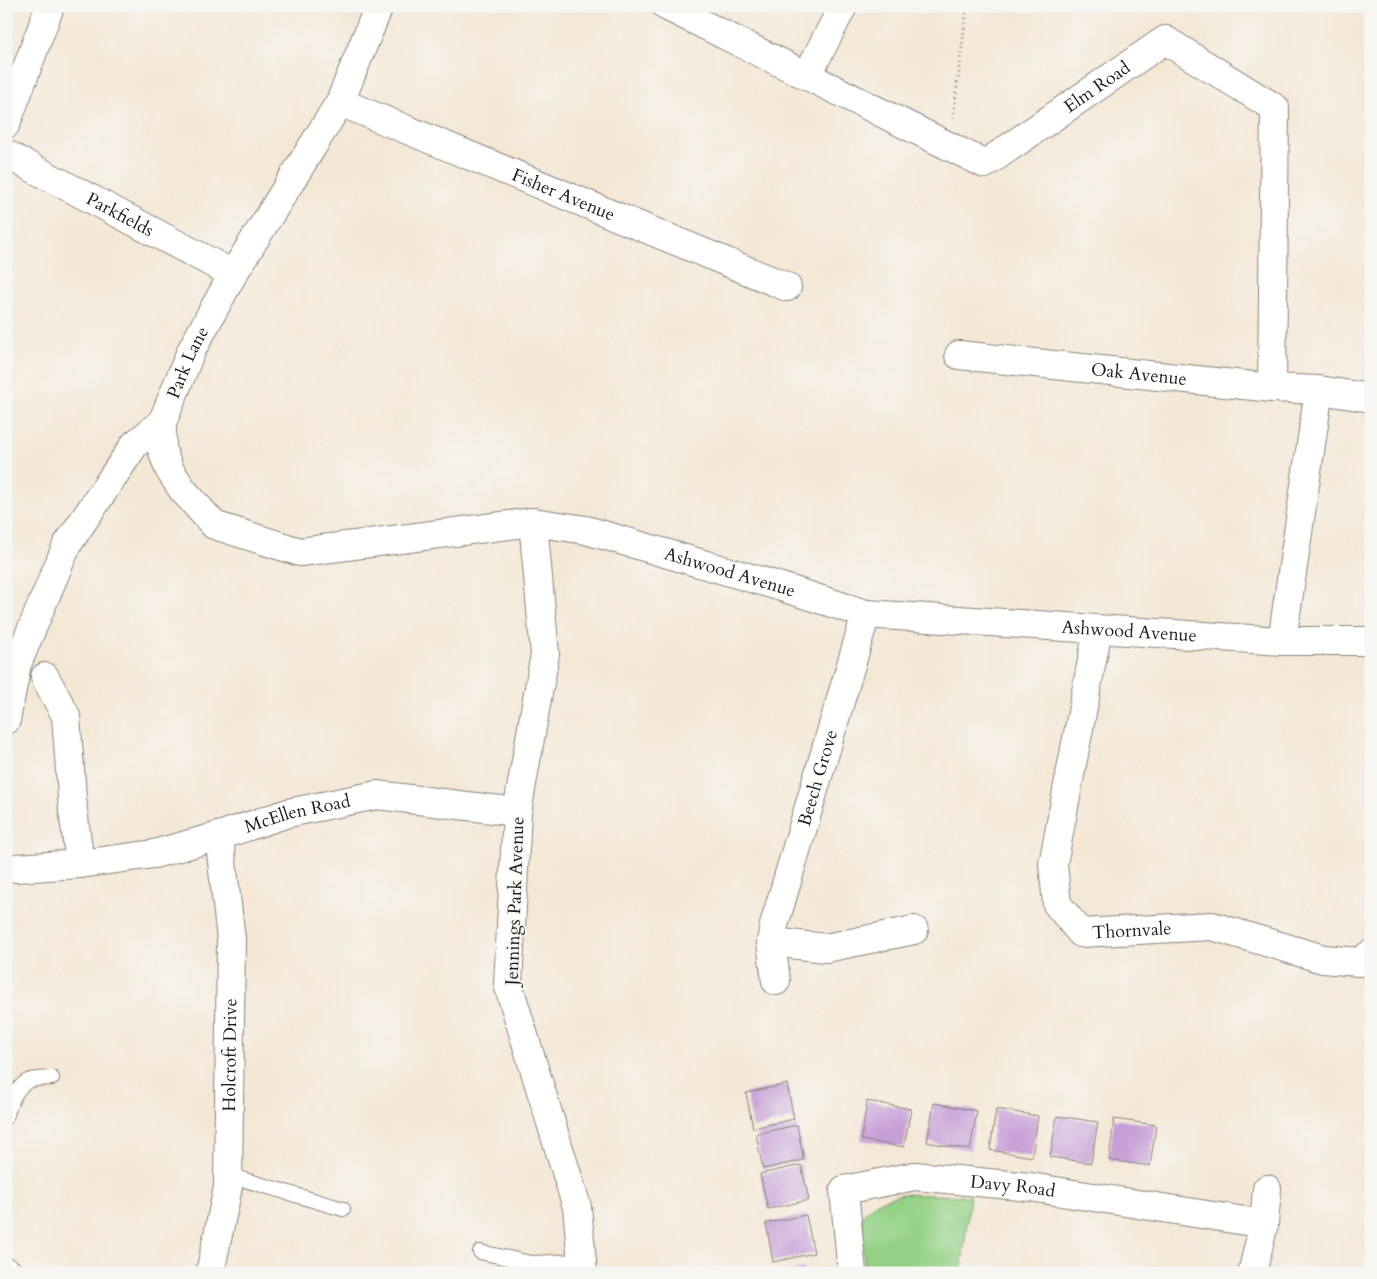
<svg xmlns="http://www.w3.org/2000/svg" width="1377" height="1279" font-family="Cardo,serif">
	<style>
		.green { fill: #94d186; stroke: #587651 }
		.building { fill: #c79fd7 }
		.lines { fill: none; stroke-linecap: round; stroke-linejoin: round }
		.service-casing { stroke: #888278; stroke-width: 16 }
		.minor-casing { stroke: #888278; stroke-width: 30 }
		.path { stroke: #888278; stroke-width: 3; stroke-dasharray: 1 4; stroke-linecap: butt }
		.service { stroke: #fff; stroke-width: 14 }
		.minor { stroke: #fff; stroke-width: 28 }
		.labels { text-anchor: middle; dominant-baseline: central; stroke-width: 4; stroke-linejoin: round; paint-order: stroke }
		.street-label { font-size: 18px; fill: #1c1c1c; stroke: #f6f6f2 }
	</style>
	<rect width="100%" height="100%" fill="#f6f6f2"/>
	<filter id="ink" filterUnits="userSpaceOnUse"><feTurbulence type="fractalNoise" baseFrequency=".02" numOctaves="2"/><feDisplacementMap in="SourceGraphic" scale="10" xChannelSelector="R" yChannelSelector="G"/><feConvolveMatrix kernelMatrix="1 2 1 2 8 2 1 2 1" color-interpolation-filters="sRGB"/></filter>
	<filter id="wash" filterUnits="userSpaceOnUse"><feTurbulence type="fractalNoise" baseFrequency=".0096" numOctaves="4" result="noise"/><feDisplacementMap in="SourceGraphic" scale="20" xChannelSelector="R" yChannelSelector="G"/><feGaussianBlur stdDeviation="1.12" result="paint"/><feColorMatrix in="noise" values="0 0 0 0 0 0 0 0 0 0 0 0 0 0 0 0 0 1.4 0 .05"/><feComposite in="paint" operator="in"/></filter>
	<g filter="url(#wash)">
		<rect width="100%" height="100%" fill="#f4e7d5"/>
		<path class="green" d="M 901,1194 L 970,1196 L 961,1273 L 866,1273 L 860,1234 L 863,1214 L 877,1202 Z"/>
		<g id="blocks">
			<path class="building" d="M 787,1084 L 794,1119 L 753,1128 L 746,1093 Z
				M 867,1101 L 911,1109 L 904,1147 L 861,1140 Z
				M 934,1103 L 977,1111 L 970,1150 L 927,1142 Z
				M 996,1109 L 1038,1116 L 1032,1157 L 990,1150 Z
				M 1057,1116 L 1098,1122 L 1091,1163 L 1050,1157 Z
				M 1114,1119 L 1156,1125 L 1150,1166 L 1109,1160 Z
				M 797,1125 L 804,1160 L 763,1169 L 756,1134 Z
				M 801,1165 L 809,1200 L 768,1209 L 760,1174 Z
				M 806,1215 L 814,1253 L 773,1262 L 766,1223 Z
				M 804,1268 L 805,1273 L 786,1273 L 786,1272 Z"/>
		</g>
	</g>
	<g filter="url(#ink)">
		<use href="#blocks" fill-opacity="0" stroke="#888278" stroke-width="1"/>
		<g class="lines">
			<g class="service-casing">
				<path id="service" d="M 6,1117 C 10,1104 15,1088 28,1081 C 35,1078 45,1079 52,1078
					M 228,1175 L 343,1209
					M 480,1252 L 531,1263 L 582,1261"/>
			</g>
			<g class="minor-casing">
				<g id="minor">
					<path id="s1" d="M 666,6 L 985,164 L 1165,40 L 1275,108 L 1272,388"/>
					<path d="M 807,76 L 843,6"/>
					<path id="s2" d="M 340,102 L 787,287"/>
					<path d="M 6,124 L 50,6"/>
					<path id="s3" d="M 6,154 L 233,274"/>
					<path id="s4" d="M 959,355 L 1272,388 L 1319,390 L 1371,398"/>
					<path id="s5" d="M 162,423 L 162,450 L 169,469 L 182,489 L 214,525 L 300,552 L 533,522 L 586,530 L 775,585 L 866,614 L 1282,641 L 1371,641"/>
					<path d="M 533,522 L 545,654 L 517,812 L 508,984 L 577,1207 L 583,1273"/>
					<path id="s6" d="M 1098,629 L 1053,864 L 1057,904 L 1081,933 L 1212,926 L 1323,959 L 1359,962 L 1371,954"/>
					<path d="M 1282,641 L 1319,390"/>
					<path d="M 45,677 L 66,716 L 73,810 L 80,864"/>
					<path id="s7" d="M 6,720 L 17,664 L 67,545 L 135,444 L 162,423 L 191,351 L 233,274 L 340,102 L 379,6"/>
					<path id="s8" d="M 16,868 L 80,864 L 154,854 L 219,836 L 288,813 L 377,795 L 517,812"/>
					<path d="M 771,942 L 826,948 L 914,930"/>
					<path id="s9" d="M 776,981 L 771,942 L 774,925 L 866,614"/>
					<path d="M 6,1272 L 8,1273"/>
					<path id="s10" d="M 210,1273 L 228,1187 L 231,939 L 219,836"/>
					<path id="s11" d="M 852,1273 L 844,1190 L 915,1176 L 1030,1187 L 1264,1224"/>
					<path d="M 1252,1273 L 1264,1224 L 1267,1189"/>
				</g>
			</g>
			<path class="path" d="M 953,118 L 967,6"/>
			<use href="#service" class="service"/>
			<use href="#minor" class="minor"/>
		</g>
	</g>
	<g class="labels">
		<g class="street-label">
			<text stroke="none"><textPath href="#s1" startOffset="492">Elm Road</textPath></text>
			<text stroke="none"><textPath href="#s2" startOffset="242">Fisher Avenue</textPath></text>
			<text stroke="none"><textPath href="#s3" startOffset="129">Parkfields</textPath></text>
			<text stroke="none"><textPath href="#s7" startOffset="408">Park Lane</textPath></text>
			<text stroke="none"><textPath href="#s4" startOffset="181">Oak Avenue</textPath></text>
			<text stroke="none"><textPath href="#s5" startOffset="648">Ashwood Avenue</textPath></text>
			<text stroke="none"><textPath href="#s5" startOffset="1054">Ashwood Avenue</textPath></text>
			<text stroke="none"><textPath href="#s9" startOffset="210">Beech Grove</textPath></text>
			<text stroke="none"><textPath href="#s8" startOffset="288">McEllen Road</textPath></text>
			<text transform="translate(515 901) rotate(-88)">Jennings Park Avenue</text>
			<text stroke="none"><textPath href="#s6" startOffset="368">Thornvale</textPath></text>
			<text stroke="none"><textPath href="#s10" startOffset="220">Holcroft Drive</textPath></text>
			<text stroke="none"><textPath href="#s11" startOffset="254">Davy Road</textPath></text>
		</g>
	</g>
	<rect width="1377" height="1279" fill="none" stroke="#f6f6f2" stroke-width="25"/>
</svg>
